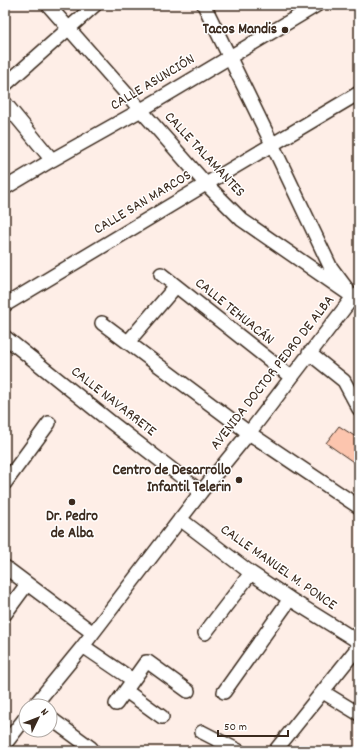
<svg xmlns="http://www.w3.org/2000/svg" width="364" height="756" font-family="Dekko,sans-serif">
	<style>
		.building { fill: #fcc5ae; stroke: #3b2a1e }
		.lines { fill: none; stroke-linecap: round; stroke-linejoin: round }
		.minor-casing { stroke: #3b2a1e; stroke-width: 16 }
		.minor { stroke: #fff; stroke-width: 13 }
		.poi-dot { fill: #3b2a1e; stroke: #fff; stroke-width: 1.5 }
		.labels { text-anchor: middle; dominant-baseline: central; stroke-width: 3; stroke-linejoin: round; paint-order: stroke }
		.poi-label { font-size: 15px; font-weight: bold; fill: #3b2a1e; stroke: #fff; text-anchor: end }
		.street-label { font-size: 15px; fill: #3b2a1e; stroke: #fff }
	</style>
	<rect width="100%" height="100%" fill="#feeee7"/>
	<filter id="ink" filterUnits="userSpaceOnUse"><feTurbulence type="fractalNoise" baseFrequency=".025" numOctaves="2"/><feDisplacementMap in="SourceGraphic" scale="8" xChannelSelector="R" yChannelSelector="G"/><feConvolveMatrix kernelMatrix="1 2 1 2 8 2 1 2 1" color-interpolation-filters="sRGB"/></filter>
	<g filter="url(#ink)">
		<path class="building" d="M 339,426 L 359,439 L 359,466 L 326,443 Z"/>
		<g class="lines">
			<g class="minor-casing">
				<path id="minor" d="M 48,5 L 206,184 L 242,220 L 359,301
					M 204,5 L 272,144 L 330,266 L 347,289
					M 5,85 L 95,5
					M 5,103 L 52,160
					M 5,188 L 52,160 L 141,110 L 317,5
					M 161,274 L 291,377
					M 5,305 L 206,184 L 359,93
					M 102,323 L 249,433 L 359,507
					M 5,337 L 112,423 L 201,492
					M 128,342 L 176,286
					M 309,353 L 344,381 L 359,409
					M 5,483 L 49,423
					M 180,519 L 251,573 L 290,599 L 359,642
					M 5,567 L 93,633
					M 5,614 L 27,584
					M 205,633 L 251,573
					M 83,646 L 133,680
					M 126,691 L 162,717
					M 224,692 L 290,599
					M 323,692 L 359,714
					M 116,704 L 146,662 L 148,662 L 188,691
					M 34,706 L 83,646 L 201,492 L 249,433 L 353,297 L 359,294
					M 50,718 L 91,748
					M 202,732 L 239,751
					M 5,744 L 26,717
					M 275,751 L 359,646"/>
			</g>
			<use href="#minor" class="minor"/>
		</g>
	</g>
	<g class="poi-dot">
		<circle cx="285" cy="30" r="4"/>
		<circle cx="239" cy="480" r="4"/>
		<circle cx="72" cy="502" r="4"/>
	</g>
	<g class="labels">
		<g class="poi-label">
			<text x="277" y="30">Tacos Mandis</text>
			<text x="231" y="471">Centro de Desarrollo<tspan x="231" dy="17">Infantil Telerin</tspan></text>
			<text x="72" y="517" text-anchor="middle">Dr. Pedro<tspan x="72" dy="17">de Alba</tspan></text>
		</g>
		<g class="street-label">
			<text transform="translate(153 83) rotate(-31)">CALLE ASUNCIÓN</text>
			<text transform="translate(204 155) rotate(47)">CALLE TALAMANTES</text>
			<text transform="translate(143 203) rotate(-31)">CALLE SAN MARCOS</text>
			<text transform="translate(234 312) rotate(39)">CALLE TEHUACÁN</text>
			<text transform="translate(273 373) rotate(-52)">AVENIDA DOCTOR PEDRO DE ALBA</text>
			<text transform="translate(113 402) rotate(38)">CALLE NAVARRETE</text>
			<text transform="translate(278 568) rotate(35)">CALLE MANUEL M. PONCE</text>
		</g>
	</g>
	<rect width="364" height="756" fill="none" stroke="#fff" stroke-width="20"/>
	<rect x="10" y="10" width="344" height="736" fill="none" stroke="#3b2a1e" stroke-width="1.5" filter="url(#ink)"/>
	<g transform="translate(38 718) rotate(47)"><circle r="19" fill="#ffffff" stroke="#b1aaa5"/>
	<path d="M0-3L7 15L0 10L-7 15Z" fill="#3b2a1e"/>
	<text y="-6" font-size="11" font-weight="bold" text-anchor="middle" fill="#3b2a1e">N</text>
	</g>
	<path d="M218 730v6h70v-6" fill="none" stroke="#3b2a1e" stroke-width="2"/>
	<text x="224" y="730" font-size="12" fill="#3b2a1e" stroke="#ffffff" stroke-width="3" paint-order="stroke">50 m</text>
</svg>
